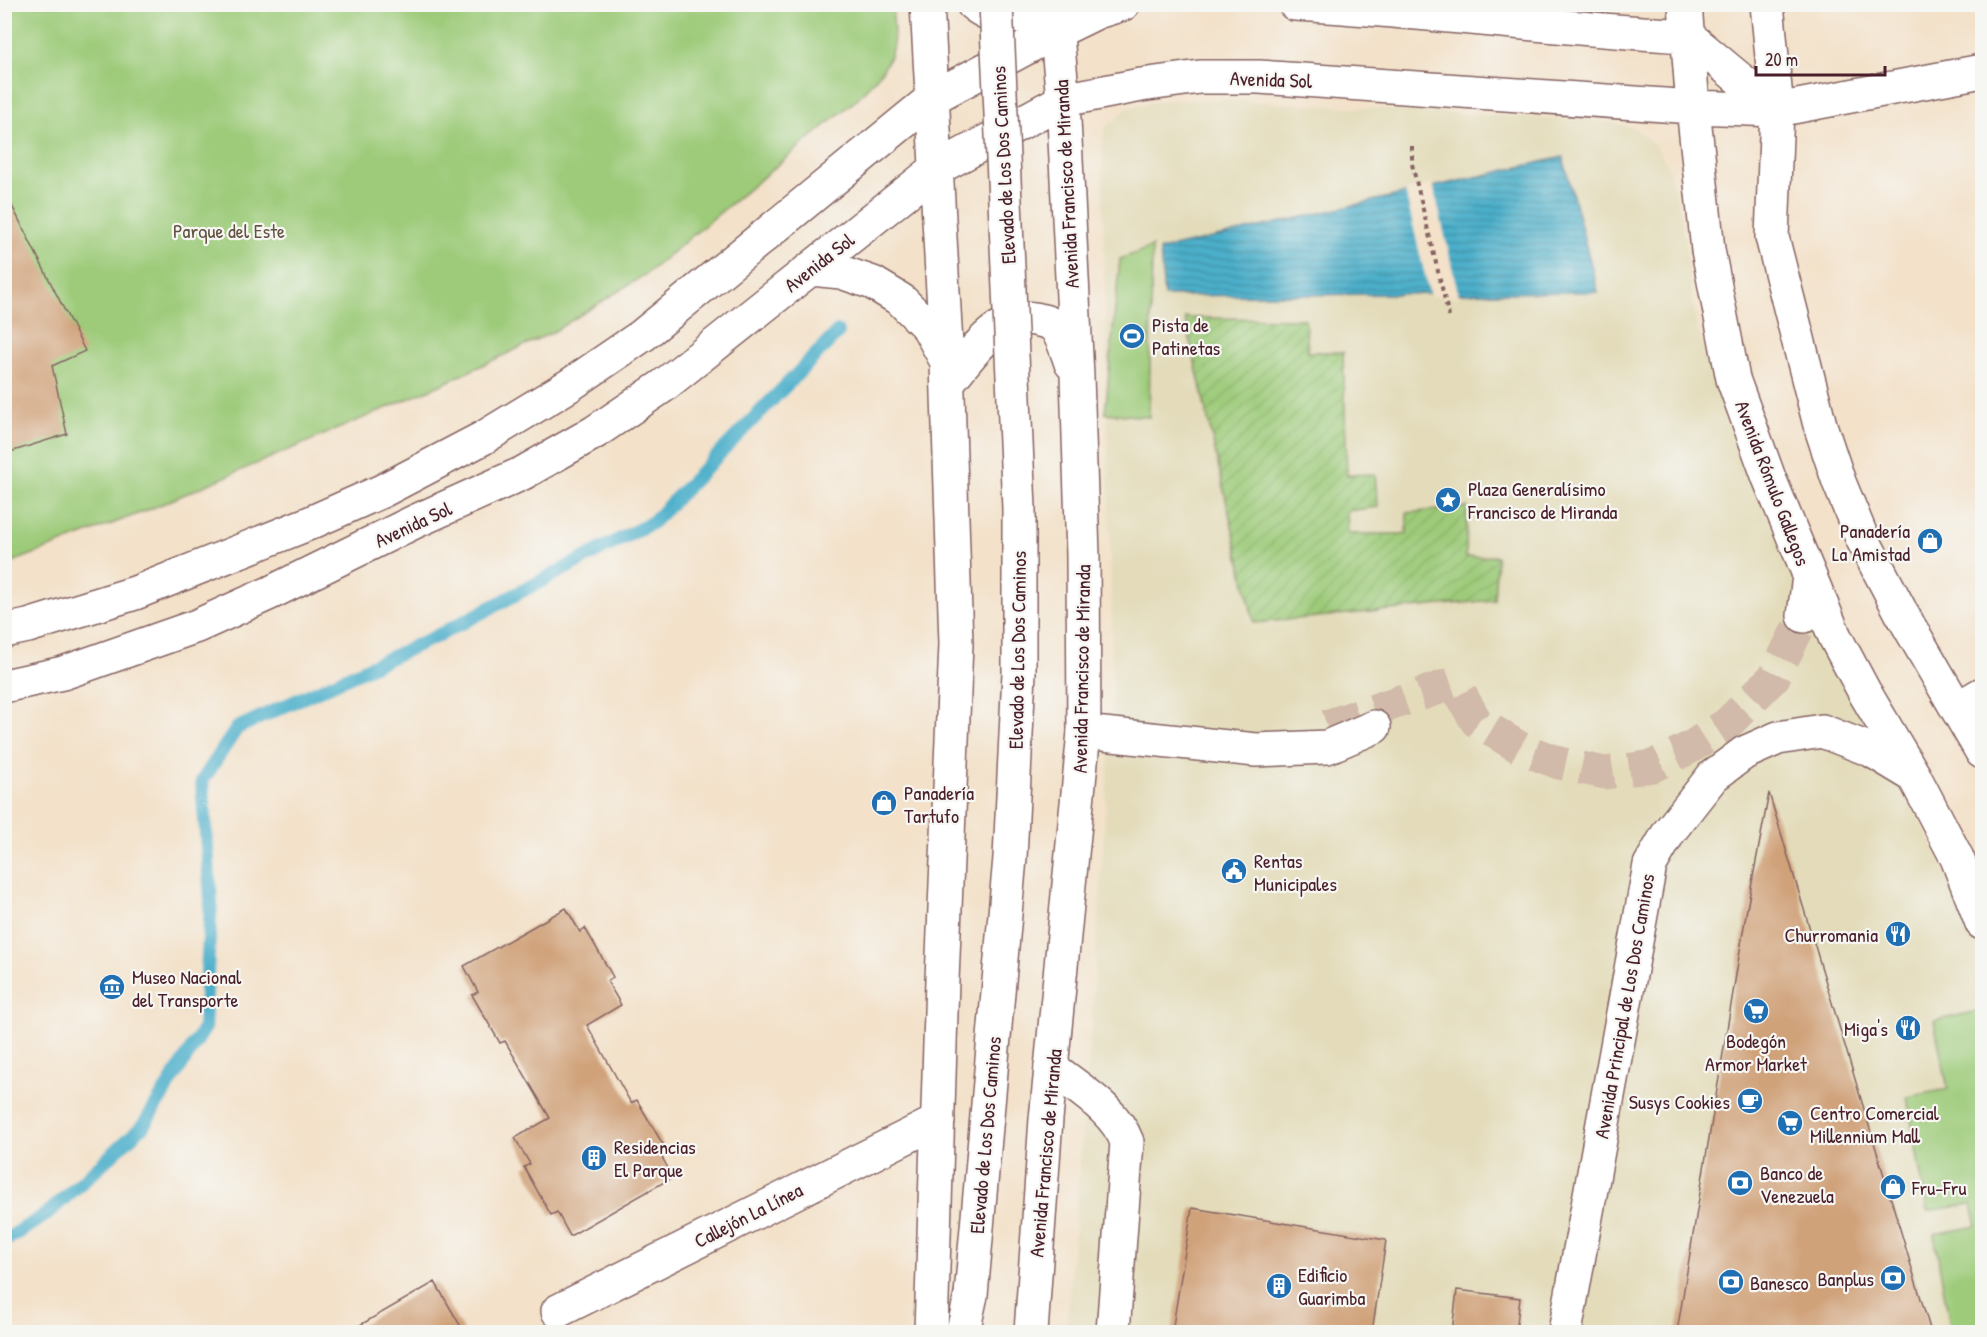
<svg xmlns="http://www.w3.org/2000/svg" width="1987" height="1337" font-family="'Patrick Hand',sans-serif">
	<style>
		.built { fill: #e3dbba }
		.park { fill: #9dcb79; stroke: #747552; stroke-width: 1.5 }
		.garden { fill: url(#garden-furrows); stroke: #747552; stroke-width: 1.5 }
		.water { fill: url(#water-rules); stroke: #4a677a; stroke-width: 1.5 }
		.pier { fill: #f3e1c9 }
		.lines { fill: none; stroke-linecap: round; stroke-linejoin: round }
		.stream { stroke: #4bafca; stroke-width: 14 }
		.building { fill: #d0a27a }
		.minor-tunnel { stroke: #d1baa9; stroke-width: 33; stroke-dasharray: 33 16; stroke-linecap: butt }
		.minor-casing { stroke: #856362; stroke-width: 36 }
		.major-casing { stroke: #856362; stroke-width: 36 }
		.path { stroke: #856362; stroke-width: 4; stroke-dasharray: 4.5 4.5; stroke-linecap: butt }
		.minor { stroke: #fff; stroke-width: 33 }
		.major { stroke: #fff; stroke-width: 33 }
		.major-bridge-casing { stroke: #856362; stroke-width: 36; stroke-linecap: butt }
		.major-bridge { stroke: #fff; stroke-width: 33 }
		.labels { text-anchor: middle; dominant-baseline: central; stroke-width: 4.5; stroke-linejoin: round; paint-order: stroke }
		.street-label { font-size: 20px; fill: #4a1f2b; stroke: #f6f6f2 }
		.park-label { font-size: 20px; fill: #635342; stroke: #f6f6f2 }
		.poi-label { font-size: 20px; fill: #4a1f2b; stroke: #f6f6f2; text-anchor: start }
	</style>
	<defs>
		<pattern id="garden-furrows" width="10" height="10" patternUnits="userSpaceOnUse" patternTransform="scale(1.5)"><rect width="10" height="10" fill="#9dcb79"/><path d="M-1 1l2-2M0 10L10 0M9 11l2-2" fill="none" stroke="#89ae69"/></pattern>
		<pattern id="water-rules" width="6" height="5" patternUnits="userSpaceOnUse" patternTransform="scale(1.5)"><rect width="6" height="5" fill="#4bafca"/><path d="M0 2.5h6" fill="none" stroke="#408ea4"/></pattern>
	</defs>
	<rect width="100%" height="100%" fill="#f6f6f2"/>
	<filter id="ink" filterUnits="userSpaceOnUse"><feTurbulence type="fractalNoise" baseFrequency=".0167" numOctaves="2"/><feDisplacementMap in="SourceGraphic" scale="12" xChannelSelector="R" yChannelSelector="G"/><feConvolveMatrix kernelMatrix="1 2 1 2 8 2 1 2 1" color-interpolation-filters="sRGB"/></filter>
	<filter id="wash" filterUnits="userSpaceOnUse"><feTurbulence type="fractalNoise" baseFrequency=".008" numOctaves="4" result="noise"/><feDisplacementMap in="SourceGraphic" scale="24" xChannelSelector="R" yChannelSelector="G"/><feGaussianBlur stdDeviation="1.35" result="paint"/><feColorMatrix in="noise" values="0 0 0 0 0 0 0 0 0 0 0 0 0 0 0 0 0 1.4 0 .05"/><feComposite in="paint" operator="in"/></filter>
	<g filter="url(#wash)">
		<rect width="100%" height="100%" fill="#f3e1c9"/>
		<path class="built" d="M 1223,100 L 1611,122 L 1634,128 L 1654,144 L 1667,164 L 1680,211 L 1696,324 L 1735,447 L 1805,597 L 1957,893 L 1982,957 L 1982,1332 L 1066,1332 L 1092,1019 L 1113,693 L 1102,153 L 1105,128 L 1128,108 L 1156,101 Z"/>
		<path class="park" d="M 5,5 L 892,5 C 893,20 896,38 891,53 C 885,72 868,86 856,100 L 646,274 L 553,332 L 438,386 L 148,510 L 5,565 Z
			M 1152,247 L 1149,417 L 1105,413 L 1120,259 Z
			M 1982,1010 L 1982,1332 L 1951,1332 L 1934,1234 L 1977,1226 L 1972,1204 L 1927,1211 L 1907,1097 L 1948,1089 L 1934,1021 Z"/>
		<path class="garden" d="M 1185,318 L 1305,319 L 1308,352 L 1343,352 L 1347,475 L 1375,474 L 1378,507 L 1347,511 L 1348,534 L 1407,534 L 1407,513 L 1467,507 L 1466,557 L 1497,556 L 1494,600 L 1254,623 Z"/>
		<path class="water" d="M 1563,157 L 1598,292 L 1164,296 L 1160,250 Z"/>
		<path class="pier" d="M 1433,184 L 1459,297 L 1430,297 L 1405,191 Z"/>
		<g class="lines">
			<path class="stream" d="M 4,1241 L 47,1214 L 143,1126 L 204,1029 L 211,900 L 202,781 L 237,728 L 435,637 L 653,522 L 838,332"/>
		</g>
		<g id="blocks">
			<path class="building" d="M 4,190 L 85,351 L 52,366 L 67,434 L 4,454 Z
				M 1769,793 L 1931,1332 L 1677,1332 L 1746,914 Z
				M 566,908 L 580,932 L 585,928 L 613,977 L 607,981 L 621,1005 L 587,1025 L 631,1103 L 637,1100 L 665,1148 L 659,1152 L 673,1177 L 570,1236 L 557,1212 L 551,1215 L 524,1167 L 530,1164 L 515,1138 L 550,1118 L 505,1041 L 500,1043 L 472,995 L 478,992 L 464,966 Z
				M 1192,1208 L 1386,1240 L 1372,1332 L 1172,1332 Z
				M 435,1282 L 464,1332 L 348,1332 Z
				M 1457,1290 L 1520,1298 L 1516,1332 L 1452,1332 Z"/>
		</g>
	</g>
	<g filter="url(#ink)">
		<use href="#blocks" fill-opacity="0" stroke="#856362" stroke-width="1.5"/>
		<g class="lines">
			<path class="minor-tunnel" d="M 1327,726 L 1454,683 L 1476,721 L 1522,749 L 1559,763 L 1605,773 L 1653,766 L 1691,747 L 1728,723 L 1774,677 L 1804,616"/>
			<g class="minor-casing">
				<path id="minor" d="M 1804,616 L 1809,576
					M 1958,708 L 1982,694
					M 1084,732 L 1256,750 L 1327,747 L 1374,727
					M 1051,1067 C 1078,1089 1115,1109 1127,1142 L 1113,1332
					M 558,1311 L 938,1121
					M 1565,1332 L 1650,865 L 1669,832 L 1713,776 L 1744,753 L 1778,738 L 1822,731 L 1871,750 L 1914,776"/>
			</g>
			<g class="major-casing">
				<path id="major" d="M 927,4 L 947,363 L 956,644 L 942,980 L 931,1332
					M 973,4 C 994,21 1017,23 1038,4
					M 1295,4 C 1427,11 1557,29 1688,36
					M 1685,4 L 1693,107 L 1708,250 L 1733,379 L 1769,478 L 1835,637 L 1865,693 L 1914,776 L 1957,858 L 1982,923
					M 1767,4 L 1777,110 L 1772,237 L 1820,425 L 1839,482 L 1862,538 L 1902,614 L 1982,752
					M 1688,36 L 1777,110
					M 811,269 L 841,272 L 873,283 L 901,300 L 928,327 L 946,360
					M 948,382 C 971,356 995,314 1035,319 C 1043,321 1051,322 1056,328 C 1063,338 1067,352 1071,363
					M 4,631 L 28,626 L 135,593 L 310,523 L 382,491 L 483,438 L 570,385 L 643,335 L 934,97 L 1056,32 L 1097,12 L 1123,4
					M 4,686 L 63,673 L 197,626 L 270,593 L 414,522 L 523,473 L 595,432 L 663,386 L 936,169 L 1063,100 L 1141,85 L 1200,77 L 1259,77 L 1693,107 L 1777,110 L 1982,71
					M 963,1332 L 971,1295
					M 1031,1332 L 1046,1119 L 1084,732 L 1083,555 L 1077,376 L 1063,100 L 1054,4"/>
			</g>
			<path class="path" d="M 1412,146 L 1412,164 L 1450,321"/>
			<use href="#minor" class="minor"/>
			<use href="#major" class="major"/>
			<g class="major-bridge-casing">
				<path id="major-bridge" d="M 971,1295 L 1010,858 L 1019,673 L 1019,508 L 996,4"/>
			</g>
			<use href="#major-bridge" class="major-bridge"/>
		</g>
	</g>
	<defs>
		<g id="stadium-disc" transform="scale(1.35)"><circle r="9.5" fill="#1f6fb2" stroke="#f6f6f2"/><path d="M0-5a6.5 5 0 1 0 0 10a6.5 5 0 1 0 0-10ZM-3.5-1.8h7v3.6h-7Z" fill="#fff"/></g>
		<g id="sight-disc" transform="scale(1.35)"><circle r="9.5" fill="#1f6fb2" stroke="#f6f6f2"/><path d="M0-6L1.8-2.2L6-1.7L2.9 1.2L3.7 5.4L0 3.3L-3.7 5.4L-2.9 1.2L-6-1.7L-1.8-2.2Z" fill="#fff"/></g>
		<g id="shop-disc" transform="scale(1.35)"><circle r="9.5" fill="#1f6fb2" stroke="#f6f6f2"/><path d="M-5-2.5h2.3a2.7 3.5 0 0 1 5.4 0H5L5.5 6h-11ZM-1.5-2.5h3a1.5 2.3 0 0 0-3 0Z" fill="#fff"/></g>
		<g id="civic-disc" transform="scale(1.35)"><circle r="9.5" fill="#1f6fb2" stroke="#f6f6f2"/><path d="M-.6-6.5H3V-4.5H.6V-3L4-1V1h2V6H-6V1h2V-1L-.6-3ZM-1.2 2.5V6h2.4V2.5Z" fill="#fff"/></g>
		<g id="restaurant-disc" transform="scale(1.35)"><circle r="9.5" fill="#1f6fb2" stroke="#f6f6f2"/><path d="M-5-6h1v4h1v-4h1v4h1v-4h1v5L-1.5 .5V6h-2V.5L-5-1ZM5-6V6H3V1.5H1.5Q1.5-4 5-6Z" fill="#fff"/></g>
		<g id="museum-disc" transform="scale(1.35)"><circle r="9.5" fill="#1f6fb2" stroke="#f6f6f2"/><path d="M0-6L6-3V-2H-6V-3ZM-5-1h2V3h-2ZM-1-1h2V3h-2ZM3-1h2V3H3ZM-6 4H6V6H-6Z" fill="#fff"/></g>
		<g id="supermarket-disc" transform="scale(1.35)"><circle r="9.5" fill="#1f6fb2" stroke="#f6f6f2"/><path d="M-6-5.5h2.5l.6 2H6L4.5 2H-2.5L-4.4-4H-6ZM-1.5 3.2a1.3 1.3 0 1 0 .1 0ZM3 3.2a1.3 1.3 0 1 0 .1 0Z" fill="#fff"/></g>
		<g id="cafe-disc" transform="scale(1.35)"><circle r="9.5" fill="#1f6fb2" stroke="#f6f6f2"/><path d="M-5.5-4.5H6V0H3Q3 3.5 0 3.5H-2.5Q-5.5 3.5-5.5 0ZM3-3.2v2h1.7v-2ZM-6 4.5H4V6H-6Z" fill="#fff"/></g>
		<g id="building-disc" transform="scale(1.35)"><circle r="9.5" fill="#1f6fb2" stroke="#f6f6f2"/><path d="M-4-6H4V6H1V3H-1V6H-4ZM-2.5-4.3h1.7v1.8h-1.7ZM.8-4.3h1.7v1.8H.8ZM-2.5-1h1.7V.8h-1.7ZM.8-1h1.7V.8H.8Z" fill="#fff"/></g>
		<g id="bank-disc" transform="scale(1.35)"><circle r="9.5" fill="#1f6fb2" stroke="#f6f6f2"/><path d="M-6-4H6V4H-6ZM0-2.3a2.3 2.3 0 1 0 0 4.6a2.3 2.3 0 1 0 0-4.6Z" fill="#fff"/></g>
	</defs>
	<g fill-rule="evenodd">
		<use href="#stadium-disc" x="1132" y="336"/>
		<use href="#sight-disc" x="1448" y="500"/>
		<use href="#shop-disc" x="1930" y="541"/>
		<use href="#shop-disc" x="884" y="803"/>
		<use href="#civic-disc" x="1234" y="871"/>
		<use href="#restaurant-disc" x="1898" y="934"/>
		<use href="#museum-disc" x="112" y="987"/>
		<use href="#supermarket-disc" x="1756" y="1011"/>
		<use href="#restaurant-disc" x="1908" y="1028"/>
		<use href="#cafe-disc" x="1750" y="1101"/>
		<use href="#supermarket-disc" x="1790" y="1123"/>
		<use href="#building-disc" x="594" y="1158"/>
		<use href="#bank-disc" x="1740" y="1183"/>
		<use href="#shop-disc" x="1893" y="1187"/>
		<use href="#bank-disc" x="1893" y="1278"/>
		<use href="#bank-disc" x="1731" y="1282"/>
		<use href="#building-disc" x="1279" y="1286"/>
	</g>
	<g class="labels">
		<g class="street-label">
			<text transform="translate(1271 79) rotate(2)">Avenida Sol</text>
			<text transform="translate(1003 165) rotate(-93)">Elevado de Los Dos Caminos</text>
			<text transform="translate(1066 184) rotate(-93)">Avenida Francisco de Miranda</text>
			<text transform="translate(819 262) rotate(-38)">Avenida Sol</text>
			<text transform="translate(1773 483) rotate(69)">Avenida Rómulo Gallegos</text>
			<text transform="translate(413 524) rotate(-25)">Avenida Sol</text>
			<text transform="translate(1017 650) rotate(-89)">Elevado de Los Dos Caminos</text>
			<text transform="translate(1081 669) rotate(-89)">Avenida Francisco de Miranda</text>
			<text transform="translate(1624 1006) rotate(-80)">Avenida Principal de Los Dos Caminos</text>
			<text transform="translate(985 1135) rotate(-85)">Elevado de Los Dos Caminos</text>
			<text transform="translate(1045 1153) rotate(-85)">Avenida Francisco de Miranda</text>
			<text transform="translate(748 1215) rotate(-27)">Callejón La Línea</text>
		</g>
		<g class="park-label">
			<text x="229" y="230">Parque del Este</text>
		</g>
		<g class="poi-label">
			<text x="1152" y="324">Pista de<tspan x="1152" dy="23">Patinetas</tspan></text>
			<text x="1468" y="488">Plaza Generalísimo<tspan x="1468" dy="23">Francisco de Miranda</tspan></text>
			<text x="1910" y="530" text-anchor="end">Panadería<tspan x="1910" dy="23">La Amistad</tspan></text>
			<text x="904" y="792">Panadería<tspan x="904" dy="23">Tartufo</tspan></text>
			<text x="1254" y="860">Rentas<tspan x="1254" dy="23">Municipales</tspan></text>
			<text x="1878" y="934" text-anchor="end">Churromania</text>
			<text x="132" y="976">Museo Nacional<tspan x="132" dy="23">del Transporte</tspan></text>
			<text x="1888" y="1028" text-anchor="end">Miga's</text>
			<text x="1756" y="1040" text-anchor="middle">Bodegón<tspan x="1756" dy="23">Armor Market</tspan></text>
			<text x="1730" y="1101" text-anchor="end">Susys Cookies</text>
			<text x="1810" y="1112">Centro Comercial<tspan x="1810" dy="23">Millennium Mall</tspan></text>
			<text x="614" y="1146">Residencias<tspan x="614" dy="23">El Parque</tspan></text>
			<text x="1760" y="1172">Banco de<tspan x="1760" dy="23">Venezuela</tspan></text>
			<text x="1912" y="1187">Fru-Fru</text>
			<text x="1298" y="1274">Edificio<tspan x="1298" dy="23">Guarimba</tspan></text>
			<text x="1874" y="1278" text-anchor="end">Banplus</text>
			<text x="1750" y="1282">Banesco</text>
		</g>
	</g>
	<rect width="1987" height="1337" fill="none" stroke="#f6f6f2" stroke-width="24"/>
	<path d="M1756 66v9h129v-9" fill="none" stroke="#4a1f2b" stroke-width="3"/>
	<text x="1765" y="66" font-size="18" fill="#4a1f2b" stroke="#f6f6f2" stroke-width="4.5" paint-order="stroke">20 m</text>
</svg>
